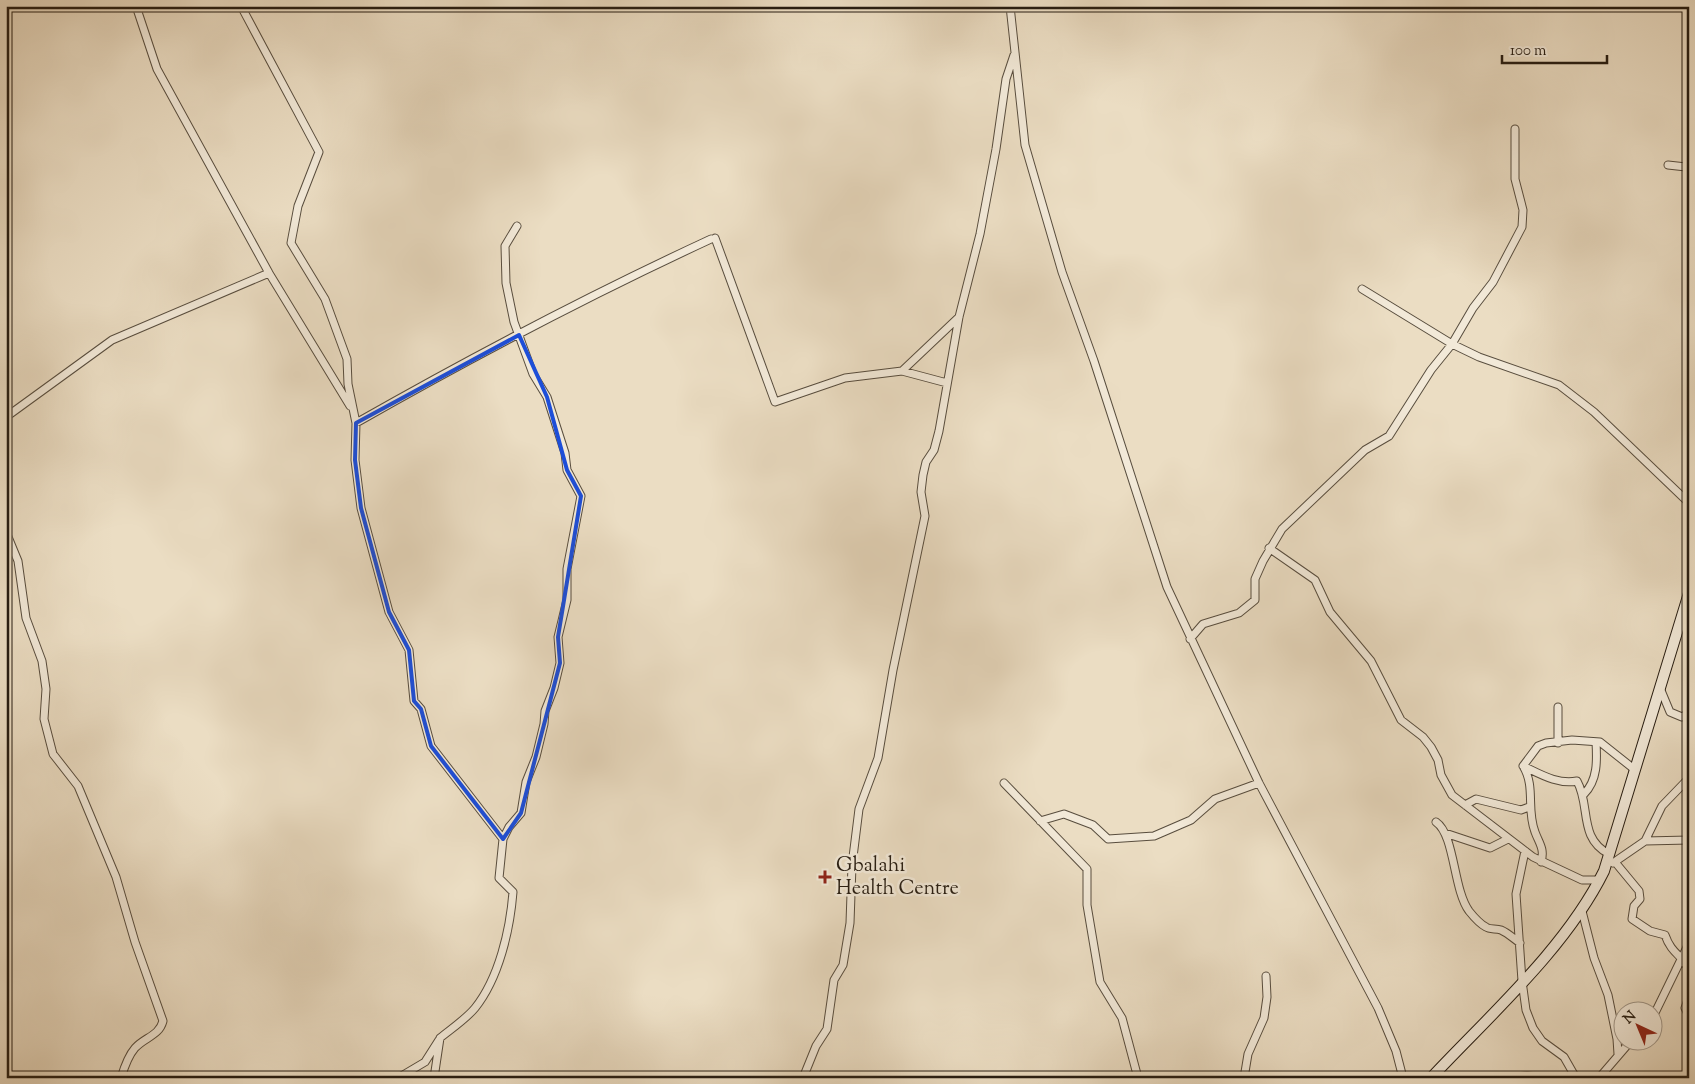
<svg xmlns="http://www.w3.org/2000/svg" width="1695" height="1084" font-family="'Sorts Mill Goudy',serif">
	<style>
		.lines { fill: none; stroke-linecap: round; stroke-linejoin: round }
		.street-casing { stroke: #584d3e; stroke-width: 9 }
		.secondary-casing { stroke: #271d12; stroke-width: 12 }
		.street { stroke: #f2e9d8; stroke-width: 7 }
		.secondary { stroke: #f2e9d8; stroke-width: 10 }
		.marked { fill: none; stroke: #1d4ed8; stroke-width: 4; stroke-linejoin: round }
		.poi-dot { fill: #8f2418; stroke: #f2e9d8; stroke-width: 2 }
		.labels { text-anchor: middle; dominant-baseline: central; stroke-width: 5; stroke-linejoin: round; paint-order: stroke }
		.poi-label { font-size: 20px; fill: #271d12; stroke: #f2e9d8; text-anchor: start }
	</style>
	<rect width="100%" height="100%" fill="#ebddc3"/>
	<filter id="stains"><feTurbulence type="fractalNoise" baseFrequency=".004" numOctaves="4"/><feColorMatrix values="0 0 0 0 .2 0 0 0 0 .09 0 0 0 0 .02 0 0 0 .5 -.17"/></filter>
	<radialGradient id="worn" r=".72"><stop offset=".6" stop-color="#630" stop-opacity="0"/><stop offset="1" stop-color="#630" stop-opacity=".3"/></radialGradient>
	<g class="lines">
		<g class="street-casing">
			<path id="street" d="M 136,6 L 157,69 L 269,273 L 350,406
				M 241,6 L 319,152 L 298,206 L 291,243 L 325,299 L 347,359 L 348,384 L 356,423 L 355,460 L 361,508 L 389,612 L 409,650 L 414,701 L 421,709 L 431,746 L 503,839 L 499,878 L 513,892 C 510,930 499,978 475,1008 C 466,1019 451,1029 440,1038 L 434,1078
				M 1010,6 L 1025,145 L 1062,272 L 1094,361 L 1167,587 L 1259,783 L 1378,1008 L 1396,1051 L 1403,1078
				M 1668,165 L 1686,167 L 1689,172
				M 715,238 L 775,402 L 845,378 L 902,371 L 959,317
				M 1362,289 L 1452,344 L 1479,357 L 1559,385 L 1594,412 L 1689,503
				M 902,371 L 947,383
				M 6,417 L 112,340 L 269,273
				M 356,423 C 472,357 590,295 711,239
				M 6,532 L 18,561 L 26,618 L 42,661 L 46,689 L 44,719 L 53,754 L 78,786 L 116,877 L 135,942 L 163,1021 C 159,1036 145,1037 135,1048 C 128,1056 124,1068 121,1078
				M 1269,548 L 1315,580 L 1330,612 L 1371,661 L 1401,720 L 1423,737 L 1431,747 L 1438,760 L 1441,775 L 1452,795 L 1533,857 L 1582,880 L 1600,880
				M 1190,639 L 1203,624 L 1239,613 L 1255,600 L 1255,579 L 1263,561 L 1282,529 L 1365,450 L 1389,436 L 1431,370 L 1452,344 L 1473,308 L 1493,282 L 1522,227 L 1523,210 L 1515,179 L 1515,129
				M 1660,688 L 1670,712 L 1682,717 L 1689,713
				M 1558,743 L 1558,707
				M 1523,766 C 1540,774 1558,785 1577,781 C 1591,806 1578,838 1609,854
				M 1004,783 L 1087,869 L 1087,905 L 1100,982 L 1122,1018 L 1138,1078
				M 1584,794 C 1598,780 1597,760 1596,742
				M 1465,805 L 1476,799 L 1521,810 L 1529,807
				M 1040,821 L 1064,814 L 1093,825 L 1108,839 L 1154,836 L 1191,820 L 1215,799 L 1259,783
				M 1436,822 C 1455,835 1453,889 1469,911 C 1473,916 1480,924 1486,927 C 1490,930 1496,928 1501,930 C 1508,933 1514,939 1520,943
				M 1445,833 L 1490,848 L 1508,839
				M 503,839 L 509,827 L 521,813 L 526,782 L 536,757 L 544,724 L 545,711 L 554,688 L 560,663 L 558,637 L 567,600 L 567,569 L 581,496 L 567,470 L 565,453 L 547,397 L 533,374 L 514,322 L 506,283 L 505,246 L 517,226
				M 1645,841 L 1689,840
				M 1525,851 L 1516,894 L 1522,981 L 1526,1010 L 1533,1028 L 1542,1041 L 1564,1057 L 1576,1078
				M 1541,862 C 1545,849 1539,843 1535,832 C 1526,809 1536,787 1523,766 L 1538,746 L 1546,743 L 1572,740 L 1600,742 L 1634,769
				M 1615,862 L 1639,891 L 1640,899 L 1634,906 L 1632,919 L 1650,931 L 1665,935 C 1672,955 1682,954 1689,970
				M 1613,863 L 1645,841 L 1662,806 L 1689,778
				M 1582,911 L 1594,958 L 1608,995 L 1617,1039 L 1618,1054
				M 1689,997 L 1685,1008 L 1689,1016
				M 1652,1019 L 1689,943
				M 1437,1072 L 1444,1078
				M 398,1078 L 425,1062 L 439,1040
				M 803,1078 L 816,1046 L 827,1029 L 834,980 L 843,965 L 850,923 L 852,865 L 859,809 L 878,758 L 893,670 L 925,516 L 921,492 L 923,475 L 926,462 L 934,450 L 939,431 L 959,317 L 980,234 L 996,149 L 1006,79 L 1014,55
				M 1244,1078 L 1248,1054 L 1264,1018 L 1267,997 L 1266,976
				M 1505,1078 L 1527,1076 L 1550,1078
				M 1599,1078 L 1630,1042"/>
		</g>
		<g class="secondary-casing">
			<path id="secondary" d="M 1431,1078 C 1490,1015 1566,948 1604,871 L 1689,593"/>
		</g>
		<use href="#street" class="street"/>
		<use href="#secondary" class="secondary"/>
	</g>
	<path class="marked" d="M 519,335 L 547,397 L 567,470 L 581,496 L 558,637 L 560,663 L 521,813 L 503,839 L 431,746 L 421,709 L 414,701 L 409,650 L 389,612 L 361,508 L 355,460 L 356,423 Z"/>
	<path class="poi-dot" d="M822.5 869.5h5v5h5v5h-5v5h-5v-5h-5v-5h5z"/>
	<g class="labels">
		<g class="poi-label">
			<text x="836" y="866">Gbalahi<tspan x="836" dy="23">Health Centre</tspan></text>
		</g>
	</g>
	<rect width="1695" height="1084" fill="none" stroke="#ebddc3" stroke-width="25"/>
	<rect x="8" y="8" width="1680" height="1069" fill="none" stroke="#271d12" stroke-width="2.5"/>
	<rect x="12" y="12" width="1670" height="1059" fill="none" stroke="#271d12"/>
	<g transform="translate(1638 1026) rotate(316)"><circle r="24" fill="#f2e9d8" stroke="#a19789"/>
	<path d="M0-4L9 19L0 12L-9 19Z" fill="#8f2418"/>
	<text y="-8" font-size="14" font-weight="bold" text-anchor="middle" fill="#271d12">N</text>
	</g>
	<path d="M1502 55v8h105v-8" fill="none" stroke="#271d12" stroke-width="2.5"/>
	<text x="1510" y="55" font-size="15" fill="#271d12" stroke="#f2e9d8" stroke-width="4" paint-order="stroke">100 m</text>
	<rect width="100%" height="100%" filter="url(#stains)"/>
	<rect width="100%" height="100%" fill="url(#worn)"/>
</svg>
